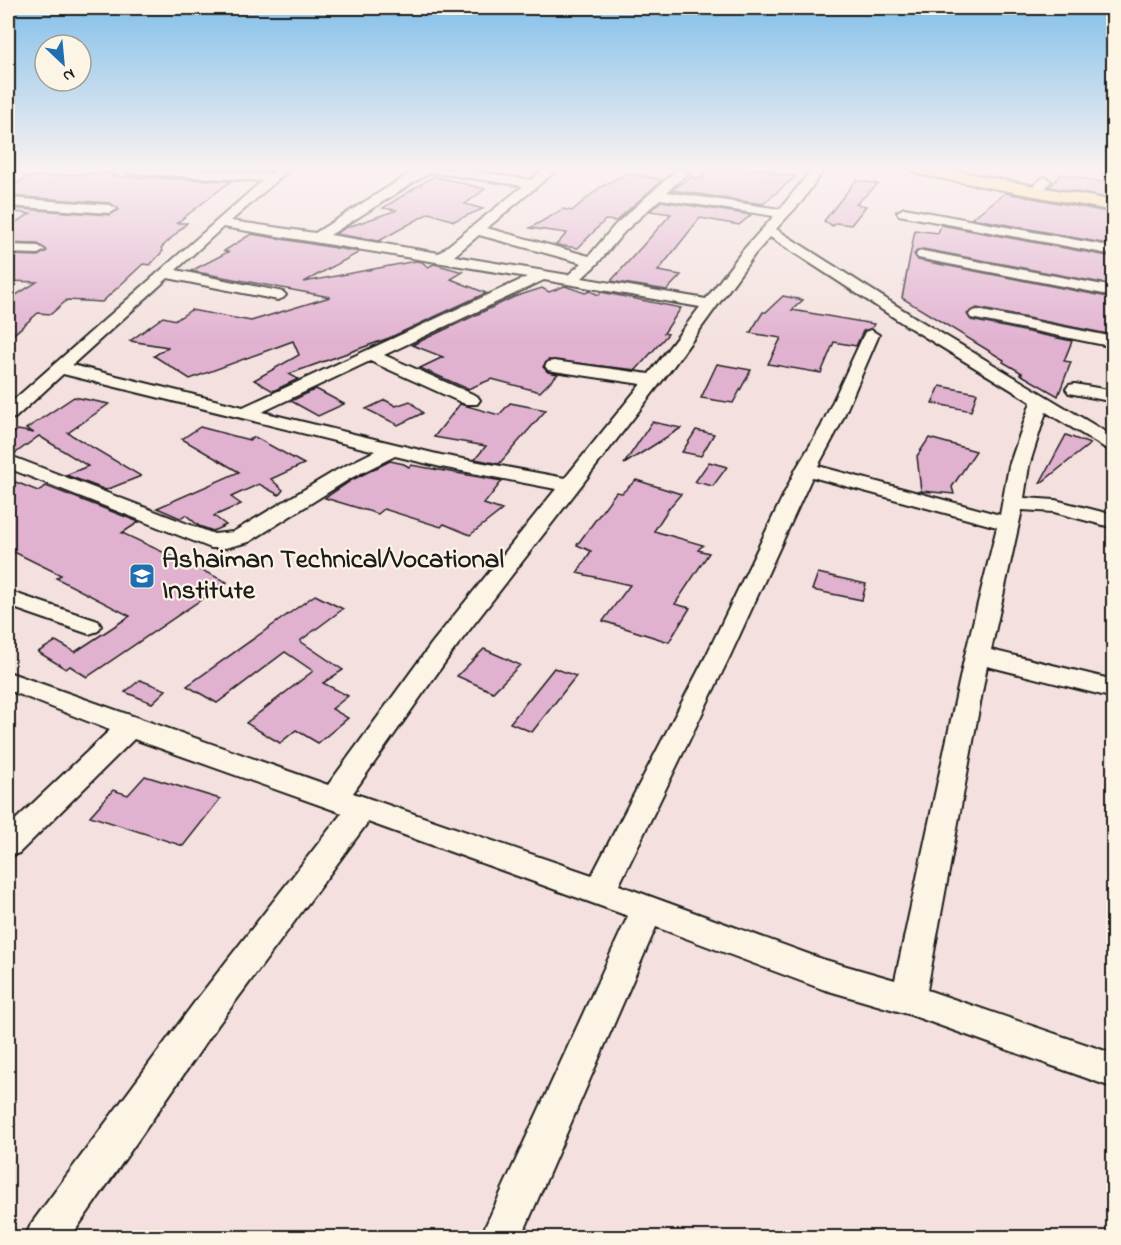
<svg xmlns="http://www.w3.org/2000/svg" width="1121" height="1245" font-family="'Indie Flower',sans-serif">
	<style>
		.building { fill: #e1b1d0; stroke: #1c1c1c; stroke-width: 1.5 }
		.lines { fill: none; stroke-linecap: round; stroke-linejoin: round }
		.minor-casing { stroke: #1c1c1c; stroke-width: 4 }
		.major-casing { stroke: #1c1c1c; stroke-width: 4 }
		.minor { fill: #fcf5e5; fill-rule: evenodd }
		.major { fill: #fce080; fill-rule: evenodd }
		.labels { text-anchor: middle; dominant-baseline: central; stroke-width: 4.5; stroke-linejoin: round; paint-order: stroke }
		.poi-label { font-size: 27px; font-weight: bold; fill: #1c1c1c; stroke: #fcf5e5; text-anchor: start }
	</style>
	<rect width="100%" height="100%" fill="#f4e1df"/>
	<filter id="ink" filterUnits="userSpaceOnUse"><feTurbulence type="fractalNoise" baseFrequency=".0167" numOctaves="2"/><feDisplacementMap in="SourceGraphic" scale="12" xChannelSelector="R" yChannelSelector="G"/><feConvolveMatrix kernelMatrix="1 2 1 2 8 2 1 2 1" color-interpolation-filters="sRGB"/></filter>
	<g filter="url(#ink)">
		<path class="building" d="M 704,169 L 774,169 L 768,173 L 796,176 L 763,204 L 672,190 L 691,177 L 703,179 Z
			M 113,173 L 112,176 L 231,181 L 177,223 L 187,223 L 161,248 L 163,251 L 150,265 L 143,264 L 102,302 L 67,300 L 51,314 L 38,313 L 8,339 L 8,300 L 37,282 L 8,281 L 8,255 L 38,256 L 47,251 L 38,244 L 8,243 L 8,227 L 30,214 L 8,211 L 8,208 L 110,215 L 119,210 L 110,203 L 8,196 L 8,191 L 26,177 Z
			M 626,173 L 662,180 L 616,221 L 605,220 L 578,248 L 556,245 L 567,233 L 530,228 L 563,209 L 572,211 L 599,188 Z
			M 1061,174 L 1113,184 L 1113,199 L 1050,187 Z
			M 434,176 L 485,189 L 465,204 L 483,209 L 454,221 L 429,213 L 379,241 L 336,234 L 345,228 L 397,210 L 383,208 Z
			M 856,180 L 878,184 L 856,204 L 866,206 L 851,225 L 836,223 L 833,226 L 824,221 Z
			M 1005,193 L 1113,213 L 1113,245 L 972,218 Z
			M 661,201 L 751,215 L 739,225 L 700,218 L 658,271 L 681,275 L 667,290 L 611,281 L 671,214 L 650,211 Z
			M 941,225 L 1113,257 L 1113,285 L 923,249 L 918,250 L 914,254 L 918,260 L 1113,298 L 1113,335 L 977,308 L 967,314 L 971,320 L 1072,341 L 1064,361 L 1071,362 L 1058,396 L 1020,374 L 1022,373 L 1003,362 L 1004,360 L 902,298 L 915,230 L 938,233 Z
			M 251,234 L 360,252 L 304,282 L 416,261 L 422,262 L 428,267 L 434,264 L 463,272 L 451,279 L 486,293 L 389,338 L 289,374 L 298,379 L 273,391 L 254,380 L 299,355 L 293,341 L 190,379 L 154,356 L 168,347 L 130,341 L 163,317 L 176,320 L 191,310 L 251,321 L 330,297 L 191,271 L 228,252 L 224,251 Z
			M 565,286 L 585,293 L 590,291 L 599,295 L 601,292 L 681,308 L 664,333 L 668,334 L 636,370 L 548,360 L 543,367 L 548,372 L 558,374 L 540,392 L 492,379 L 468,389 L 420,368 L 443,357 L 412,345 L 514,297 L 542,288 L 549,292 Z
			M 783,296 L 803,300 L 792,310 L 874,324 L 872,328 L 863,331 L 856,346 L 834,342 L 821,373 L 768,364 L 781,338 L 750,333 L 763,312 L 766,312 Z
			M 717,364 L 751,370 L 733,403 L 701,398 Z
			M 940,386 L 977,393 L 971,411 L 932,403 Z
			M 316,389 L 344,404 L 318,416 L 291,401 Z
			M 74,397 L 109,404 L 68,433 L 141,476 L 106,490 L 66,475 L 88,466 L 39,436 L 13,455 L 8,453 L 8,437 L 18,430 L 34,433 L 26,429 Z
			M 385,400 L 396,406 L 410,401 L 423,413 L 398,425 L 366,409 Z
			M 510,403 L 546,410 L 499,464 L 475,459 L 486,446 L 434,437 L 460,404 L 499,415 Z
			M 652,422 L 681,428 L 624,464 Z
			M 200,427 L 249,440 L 255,437 L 304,464 L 271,479 L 283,490 L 279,495 L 259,484 L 231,497 L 241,504 L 214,516 L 226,525 L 213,531 L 199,526 L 186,515 L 180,518 L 157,508 L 239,472 L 182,439 Z
			M 696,430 L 714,434 L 701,456 L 682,452 Z
			M 1066,435 L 1090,444 L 1041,483 L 1040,483 Z
			M 929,438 L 976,451 L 952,487 L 954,494 L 921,491 L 917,456 Z
			M 390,461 L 404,464 L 409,467 L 411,465 L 502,481 L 484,504 L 502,510 L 470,535 L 444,524 L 441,527 L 384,509 L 378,514 L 325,498 L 352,480 Z
			M 709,462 L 727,467 L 713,486 L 695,482 Z
			M 8,479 L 38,491 L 46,486 L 139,522 L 122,533 L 227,582 L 87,677 L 70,666 L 66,669 L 38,652 L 56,641 L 75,652 L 130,616 L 56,578 L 61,575 L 8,549 Z
			M 636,480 L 681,494 L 669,508 L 654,531 L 703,545 L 698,550 L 709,553 L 675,604 L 690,608 L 669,642 L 603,621 L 630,585 L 577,573 L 591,551 L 577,545 L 616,492 L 622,493 Z
			M 818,573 L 866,584 L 862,600 L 812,590 Z
			M 315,595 L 343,609 L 300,641 L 343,670 L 323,683 L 348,696 L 332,709 L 348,718 L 318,743 L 296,730 L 280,743 L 246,723 L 313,671 L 285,652 L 217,703 L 187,686 Z
			M 484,649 L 520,665 L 493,692 L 457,676 Z
			M 554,668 L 576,676 L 532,732 L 510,723 Z
			M 140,680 L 166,690 L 152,703 L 125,692 Z
			M 145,776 L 220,799 L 183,846 L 90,816 L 113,790 L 128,795 Z"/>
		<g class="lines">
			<g class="minor-casing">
				<path id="minor" d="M 123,169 L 193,169 L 271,174 L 276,169 L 290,169 L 231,221 L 315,233 L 417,169 L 459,169 L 531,180 L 544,169 L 558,169 L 487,228 L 589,256 L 615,225 L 678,169 L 692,169 L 667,192 L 780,209 L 812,169 L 824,169 L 802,201 L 776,229 L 919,320 L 1114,437 L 1114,451 L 1107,449 L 1046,412 L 1029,466 L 1024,498 L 1055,500 L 1114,515 L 1114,528 L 1054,512 L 1022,510 L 991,650 L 1114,680 L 1114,698 L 987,666 L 927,990 L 1114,1054 L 1114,1088 L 908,1014 L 822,989 L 656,927 L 521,1238 L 480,1238 L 628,916 L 368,822 L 218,1025 L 70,1238 L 25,1238 L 31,1224 L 194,1003 L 342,813 L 134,739 L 19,853 L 8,857 L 8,827 L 110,730 L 8,690 L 8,672 L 328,785 L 432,643 L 556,489 L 441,467 L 395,456 L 351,478 L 249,542 L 225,548 L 211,548 L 8,468 L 8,455 L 214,534 L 233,532 L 337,470 L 375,451 L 63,374 L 15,418 L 8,419 L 8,405 L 262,181 L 129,173 ZM 430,172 L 523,186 L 439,253 L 330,235 ZM 660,199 L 774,216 L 744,249 L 706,299 L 582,278 L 597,264 L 625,231 ZM 223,227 L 527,277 L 243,407 L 72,365 L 168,278 L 278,300 L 283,298 L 286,295 L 283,292 L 176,270 ZM 479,235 L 582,263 L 568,275 L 454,256 ZM 770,237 L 907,326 L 1031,402 L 1009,466 L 1000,515 L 818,466 L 839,427 L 879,335 L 871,330 L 865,332 L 821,427 L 796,469 L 706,656 L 592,875 L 353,793 L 450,655 L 672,368 L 754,255 ZM 544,280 L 700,307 L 649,374 L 554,361 L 548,362 L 545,366 L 548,370 L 554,371 L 641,384 L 565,478 L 441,455 L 262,412 L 370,361 L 465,404 L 477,404 L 480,400 L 477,396 L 384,355 ZM 812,477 L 997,527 L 965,655 L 895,980 L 822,959 L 619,885 L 730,656 Z
					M 1100,169 L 1114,169 L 1114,174 L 1102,172 Z
					M 1045,177 L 1051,181 L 1040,195 L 1032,195 L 1030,192 C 1034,186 1038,179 1045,177 Z
					M 8,198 L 110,205 L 117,209 L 110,213 L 8,206 Z
					M 904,208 L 1114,247 L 1114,255 L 899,215 L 897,212 Z
					M 8,245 L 38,246 L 45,250 L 38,254 L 8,253 Z
					M 923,251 L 1114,287 L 1114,296 L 918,258 L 916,255 L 918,252 Z
					M 977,310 L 1114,337 L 1114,347 L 971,318 L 969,315 L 971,312 Z
					M 1075,384 L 1114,391 L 1114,402 L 1069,393 L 1066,389 L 1069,385 Z
					M 8,591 L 98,621 L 101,626 L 98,631 L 89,634 L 8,606 Z"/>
			</g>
			<g class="major-casing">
				<path id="major" d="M 910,169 L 945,169 L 1114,201 L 1114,211 L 918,174 Z"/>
			</g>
			<use href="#minor" class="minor"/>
			<use href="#major" class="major"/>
		</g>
	</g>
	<linearGradient id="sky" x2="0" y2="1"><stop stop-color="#83c0ea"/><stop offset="0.49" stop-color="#faf2f1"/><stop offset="1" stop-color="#faf2f1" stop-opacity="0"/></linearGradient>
	<rect width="1121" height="344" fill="url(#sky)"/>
	<defs>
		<g id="school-square" transform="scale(1.35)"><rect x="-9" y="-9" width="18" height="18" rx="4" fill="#1f6fb2" stroke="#fcf5e5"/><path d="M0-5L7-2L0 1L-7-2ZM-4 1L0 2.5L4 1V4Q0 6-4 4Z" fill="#fff"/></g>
	</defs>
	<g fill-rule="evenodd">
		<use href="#school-square" x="142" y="576"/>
	</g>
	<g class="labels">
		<g class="poi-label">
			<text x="162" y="560">Ashaiman Technical/Vocational<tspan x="162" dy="31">Institute</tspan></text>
		</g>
	</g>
	<rect width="1121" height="1245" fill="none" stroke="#fcf5e5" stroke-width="30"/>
	<rect x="15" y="15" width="1091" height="1215" fill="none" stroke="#1c1c1c" stroke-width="2" filter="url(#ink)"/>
	<g transform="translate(63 63) rotate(154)"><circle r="28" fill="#fcf5e5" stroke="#a29e95" stroke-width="1.5"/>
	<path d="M0-4.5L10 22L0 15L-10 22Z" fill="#1f6fb2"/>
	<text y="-9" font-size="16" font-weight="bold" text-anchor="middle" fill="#1c1c1c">N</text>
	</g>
</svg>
